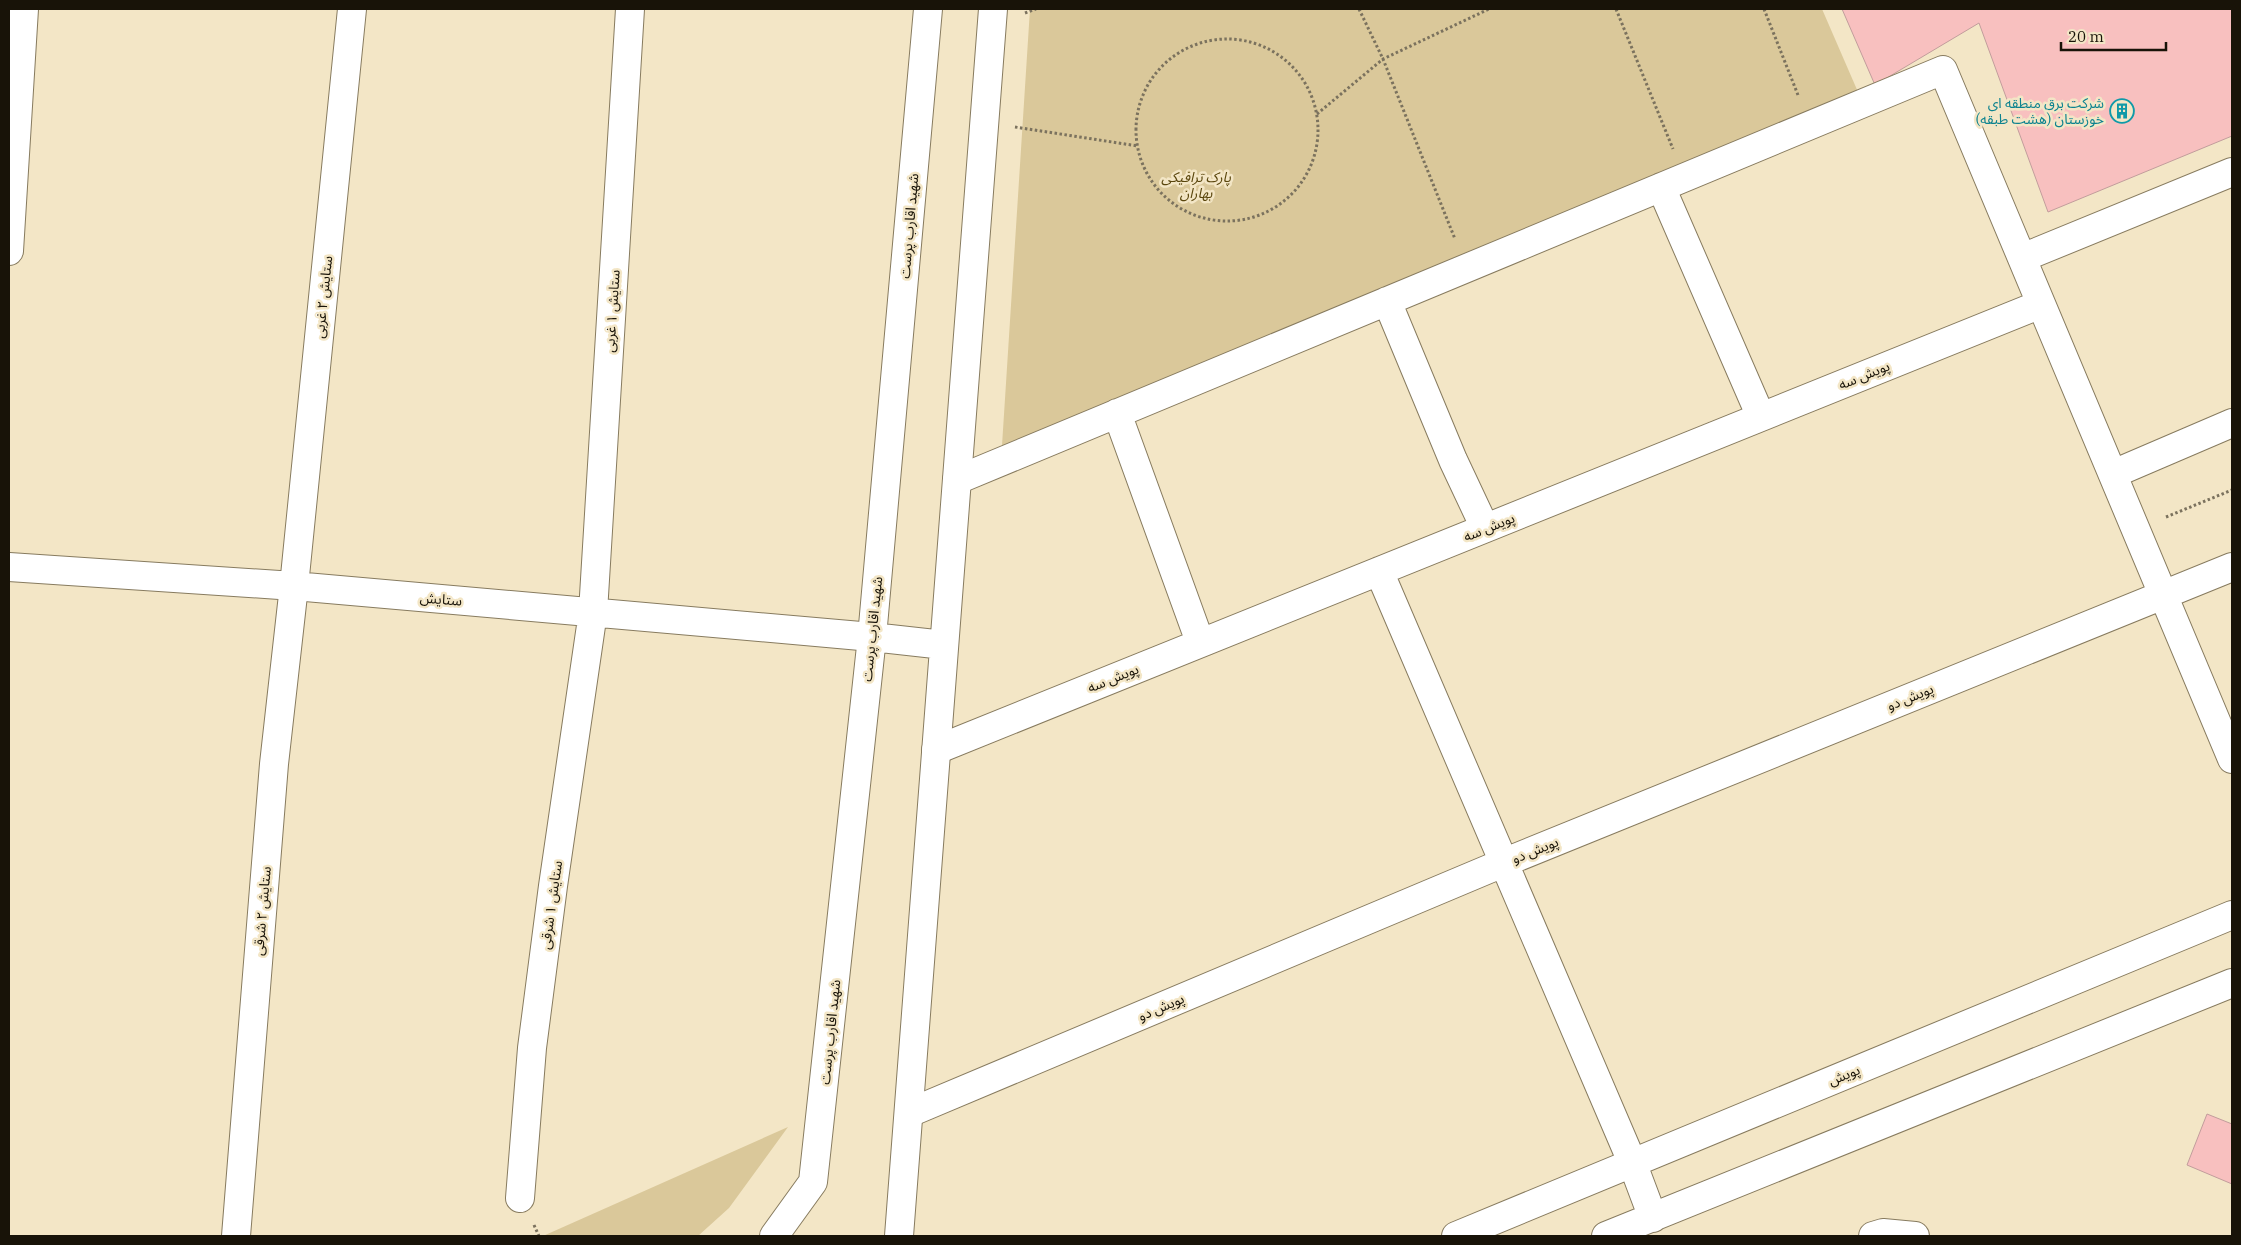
<svg xmlns="http://www.w3.org/2000/svg" width="2241" height="1245" font-family="'IBM Plex Serif','Noto Sans Arabic',serif">
	<style>
		.green { fill: #dac89a }
		.building { fill: #f8c0bf; stroke: #c29d9c }
		.lines { fill: none; stroke-linecap: round; stroke-linejoin: round }
		.minor-casing { stroke: #877b5f; stroke-width: 30 }
		.secondary-casing { stroke: #877b5f; stroke-width: 30 }
		.path { stroke: #7b725e; stroke-width: 3; stroke-dasharray: 2.5 2.5; stroke-linecap: butt }
		.minor { stroke: #fff; stroke-width: 28 }
		.secondary { stroke: #fff; stroke-width: 28 }
		.labels { text-anchor: middle; dominant-baseline: central; stroke-width: 5; stroke-linejoin: round; paint-order: stroke }
		.culture-label { font-size: 14px; fill: #0d838f; stroke: #f3e6c6; text-anchor: end }
		.park-label { font-size: 14px; font-style: italic; fill: #59450c; stroke: #f3e6c6 }
		.street-label { font-size: 14px; fill: #181308; stroke: #f3e6c6 }
	</style>
	<rect width="100%" height="100%" fill="#f3e6c6"/>
	<path class="green" d="M 1030,9 L 1822,9 L 1858,92 L 1001,461 Z
		M 788,1127 L 729,1208 L 698,1236 L 543,1236 Z"/>
	<path class="building" d="M 1842,9 L 2232,9 L 2232,136 L 2048,212 L 1979,23 L 1875,85 Z
		M 2207,1114 L 2232,1124 L 2232,1184 L 2187,1165 Z"/>
	<g class="lines">
		<g class="minor-casing">
			<path id="minor" d="M 1661,187 L 1761,417
				M 2022,258 L 2232,172
				M 1387,301 L 1453,460 L 1485,528
				M 1117,413 L 1200,642
				M 2113,474 L 2232,423
				M 957,480 L 1943,70 L 2232,759
				M 9,567 L 294,586 L 872,637
				M 1379,571 L 1632,1162
				M 936,750 L 2041,304
				M 909,1113 L 1503,863 L 2232,567
				M 520,1198 L 532,1048 L 553,886 L 593,612 L 630,9
				M 236,1236 L 274,764 L 294,586 L 352,9
				M 1873,1236 L 1883,1233 L 1915,1236"/>
		</g>
		<g class="secondary-casing">
			<path id="secondary" d="M 9,251 L 24,9
				M 872,637 L 944,645
				M 1632,1162 L 1653,1218
				M 774,1236 L 813,1182 L 872,637 L 928,9
				M 899,1236 L 993,9
				M 1456,1236 L 2232,915
				M 1606,1236 L 2232,983"/>
		</g>
		<path class="path" d="M 1359,9 L 1383,59 L 1455,239
			M 1616,9 L 1673,149
			M 1764,9 L 1798,95
			M 1025,13 L 1036,9
			M1136 130a91 91 0 1 1 182 0a91 91 0 1 1-182 0Z
			M 1317,114 L 1383,59 L 1489,9
			M 1015,127 L 1138,146
			M 2166,517 L 2232,490
			M 534,1225 L 539,1236"/>
		<use href="#minor" class="minor"/>
		<use href="#secondary" class="secondary"/>
	</g>
	<defs>
		<g id="building-ring" transform="scale(1.25)"><circle r="9.5" fill="#f3e6c6" stroke="#0f9aa8" stroke-width="1.5"/><path d="M-4-6H4V6H1V3H-1V6H-4ZM-2.5-4.3h1.7v1.8h-1.7ZM.8-4.3h1.7v1.8H.8ZM-2.5-1h1.7V.8h-1.7ZM.8-1h1.7V.8H.8Z" fill="#0f9aa8"/></g>
	</defs>
	<g fill-rule="evenodd">
		<use href="#building-ring" x="2122" y="111"/>
	</g>
	<g class="labels">
		<g class="culture-label">
			<text x="2104" y="103">شرکت برق منطقه ای<tspan x="2104" dy="16">خوزستان (هشت طبقه)</tspan></text>
		</g>
		<g class="park-label">
			<text x="1196" y="177">پارک ترافیکی<tspan x="1196" dy="16">بهاران</tspan></text>
		</g>
		<g class="street-label">
			<text transform="translate(909 226) rotate(-85)">شهید اقارب پرست</text>
			<text transform="translate(323 297) rotate(-84)">ستایش ۲ غربی</text>
			<text transform="translate(612 311) rotate(-86)">ستایش ۱ غربی</text>
			<text transform="translate(1864 375) rotate(-22)">پویش سه</text>
			<text transform="translate(1489 527) rotate(-22)">پویش سه</text>
			<text transform="translate(441 599) rotate(5)">ستایش</text>
			<text transform="translate(872 629) rotate(-84)">شهید اقارب پرست</text>
			<text transform="translate(1113 678) rotate(-22)">پویش سه</text>
			<text transform="translate(1910 697) rotate(-22)">پویش دو</text>
			<text transform="translate(1535 850) rotate(-22)">پویش دو</text>
			<text transform="translate(551 905) rotate(-82)">ستایش ۱ شرقی</text>
			<text transform="translate(262 911) rotate(-85)">ستایش ۲ شرقی</text>
			<text transform="translate(1161 1007) rotate(-23)">پویش دو</text>
			<text transform="translate(830 1032) rotate(-84)">شهید اقارب پرست</text>
			<text transform="translate(1844 1075) rotate(-22)">پویش</text>
		</g>
	</g>
	<rect width="2241" height="1245" fill="none" stroke="#181308" stroke-width="20"/>
	<path d="M2061 42v8h105v-8" fill="none" stroke="#181308" stroke-width="2.5"/>
	<text x="2068" y="42" font-size="15" fill="#181308" stroke="#f3e6c6" stroke-width="4" paint-order="stroke">20 m</text>
</svg>
